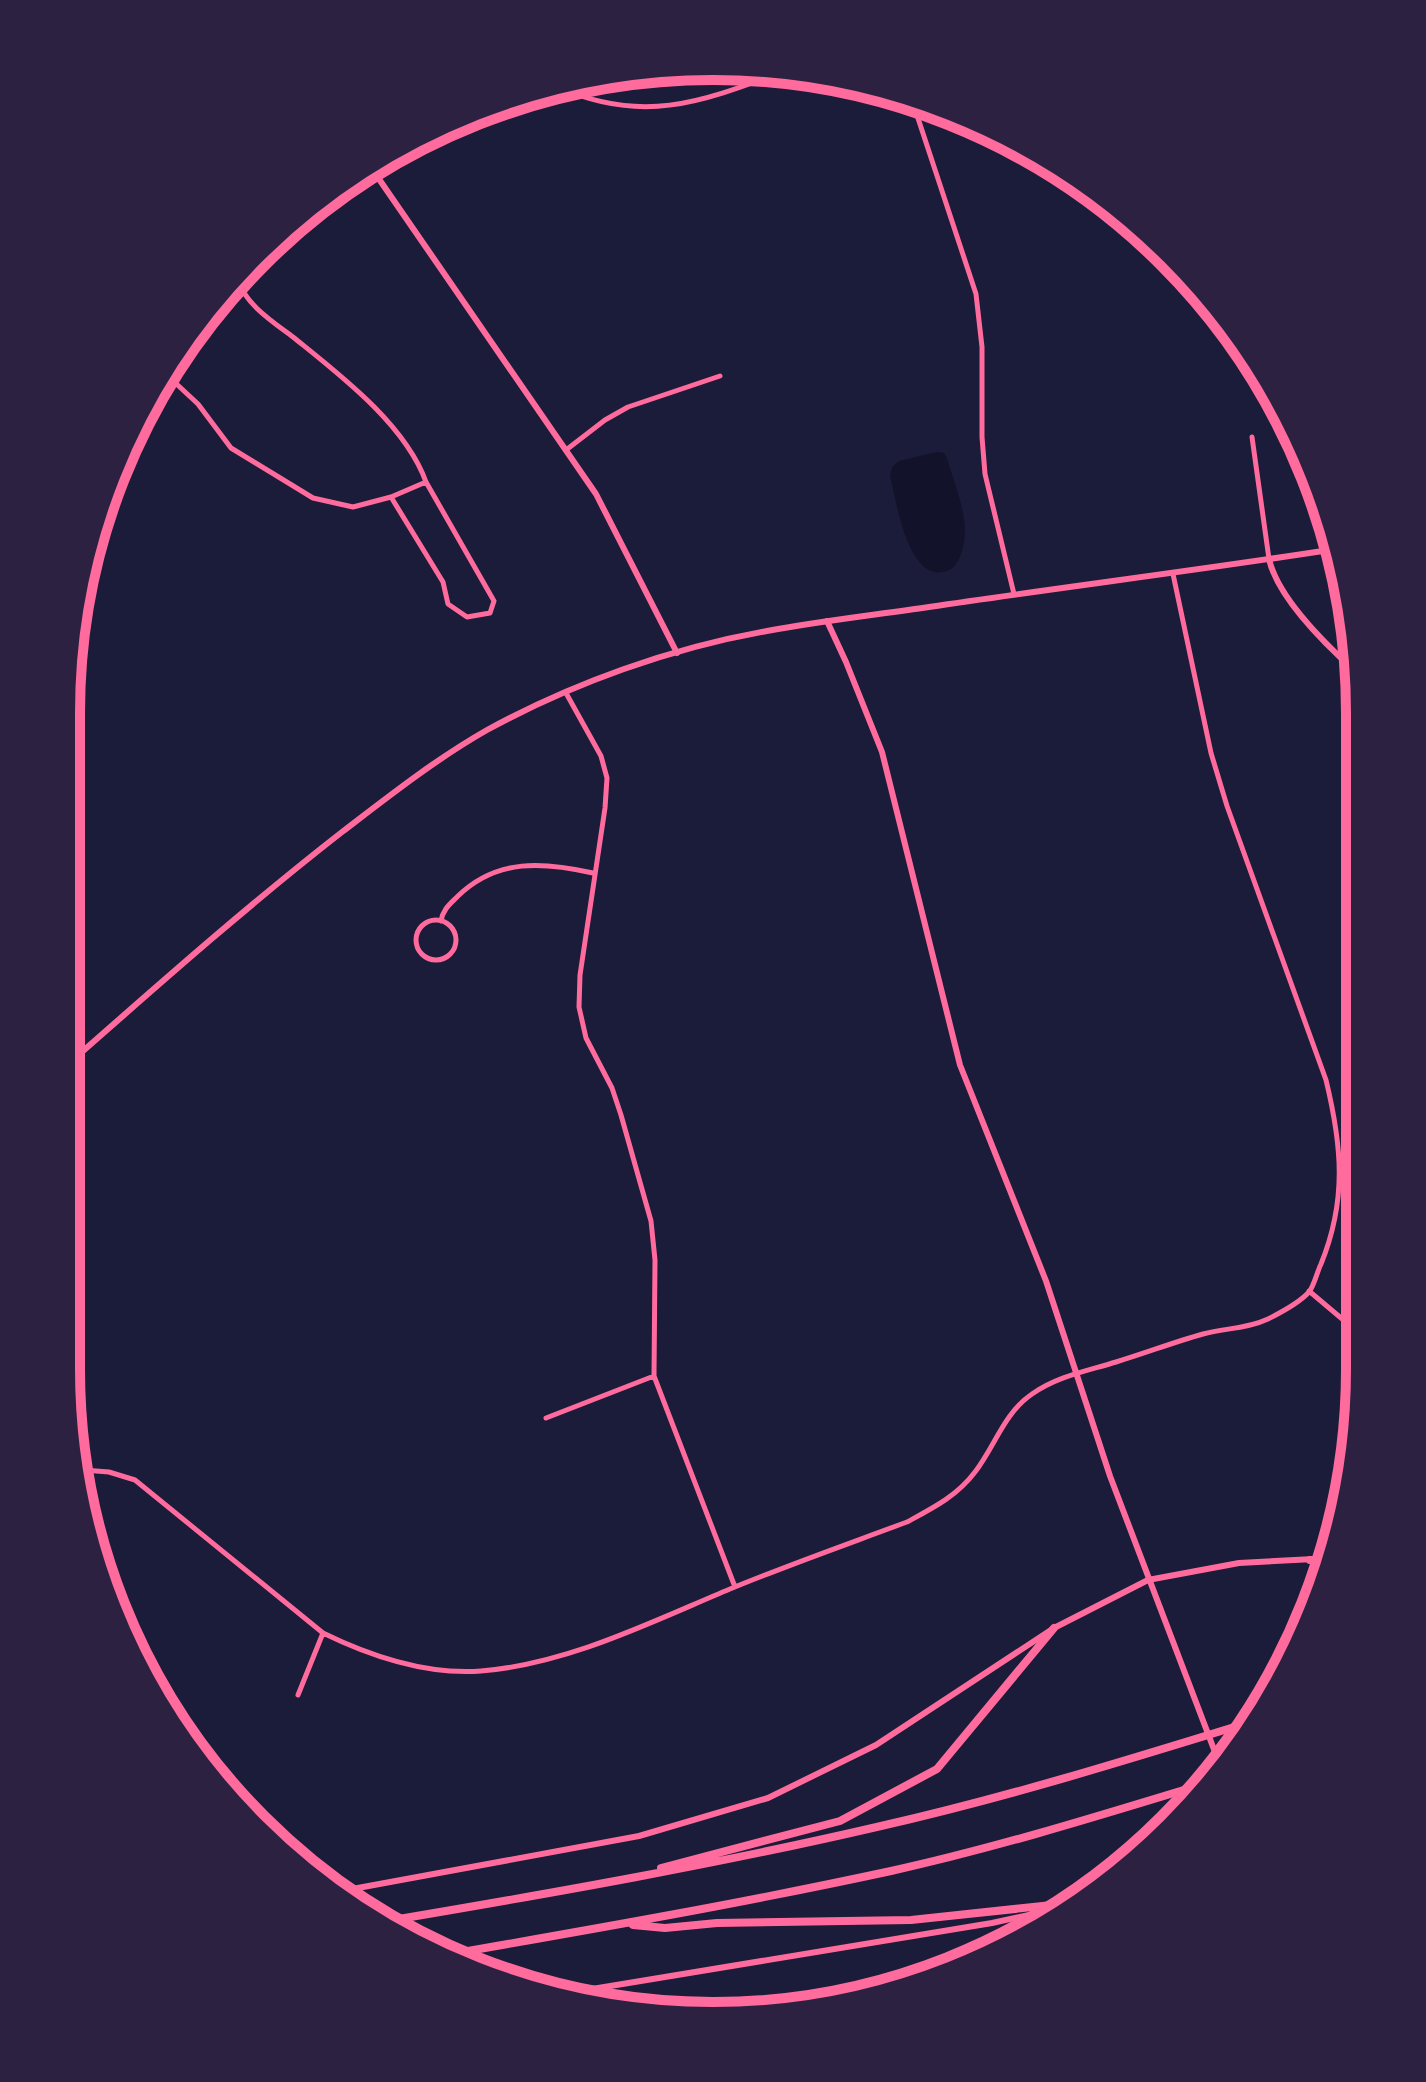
<svg xmlns="http://www.w3.org/2000/svg" width="1426" height="2082" font-family="Overpass,sans-serif">
	<style>
		.water { fill: #12122b }
		.lines { fill: none; stroke-linecap: round; stroke-linejoin: round }
		.minor { stroke: #ff6b9d; stroke-width: 5 }
		.tertiary { stroke: #ff6b9d; stroke-width: 6 }
		.secondary { stroke: #ff6b9d; stroke-width: 6 }
		.motorway { stroke: #ff6b9d; stroke-width: 8 }
		.rim { fill: none; stroke: #ff6b9d; stroke-width: 10 }
	</style>
	<rect width="100%" height="100%" fill="#1b1b3a"/>
	<path class="water" d="M 937,452 L 944,453 L 947,458 C 953,480 965,508 965,531 C 965,542 961,565 949,570 C 908,588 896,499 890,475 L 892,467 L 899,461 Z"/>
	<g class="lines">
		<path class="minor" d="M 558,87 C 641,124 699,103 779,73
			M 912,100 L 976,294 L 982,347 L 982,437 L 985,474 L 1014,594
			M 238,280 C 246,305 273,322 293,337 C 340,375 405,424 426,482 L 494,601 L 490,613 L 467,617 L 448,604 L 443,582 L 391,497
			M 169,377 L 198,404 L 231,448 L 313,498 L 353,507 L 391,497 L 426,482
			M 1252,437 L 1269,559
			M 566,450 L 605,420 L 628,407 L 720,376
			M 566,693 L 601,756 L 607,778 L 605,808 L 580,975 L 579,1007 L 586,1038 L 612,1088 L 621,1115 L 651,1221 L 655,1260 L 654,1376 L 735,1587
			M416 940a20 20 0 1 1 40 0a20 20 0 1 1-40 0Z
			M 441,921 C 443,909 450,904 458,896 C 497,858 544,862 593,873
			M 1309,1291 L 1360,1334
			M 546,1418 L 654,1376
			M 83,1470 L 109,1472 L 135,1480 L 323,1633 C 372,1657 426,1675 481,1671 C 568,1664 651,1622 730,1589 C 788,1565 848,1544 907,1522 C 933,1508 957,1496 975,1472 C 995,1446 1004,1413 1032,1394 C 1058,1376 1087,1371 1116,1362 C 1146,1353 1174,1342 1203,1334 C 1225,1328 1247,1329 1268,1319 C 1280,1313 1300,1302 1309,1292 C 1314,1286 1317,1272 1321,1264 C 1347,1200 1342,1146 1326,1080 L 1227,806 L 1211,753 L 1173,574
			M 298,1695 L 323,1633"/>
		<path class="tertiary" d="M 370,166 L 596,494 L 677,653
			M 1269,559 C 1278,599 1326,645 1356,672
			M 827,621 L 846,662 L 882,752 L 960,1065 L 1046,1281 L 1110,1476 L 1218,1760"/>
		<path class="secondary" d="M 66,1066 C 157,986 247,906 342,832 C 389,796 436,759 487,730 C 573,683 671,648 767,631 C 821,621 875,615 929,607 C 1064,587 1200,570 1336,549
			M 336,1892 L 639,1836 L 768,1798 L 876,1745 L 1054,1628 L 1148,1580 L 1239,1563 L 1314,1559
			M 574,1992 L 992,1923 L 1065,1907"/>
		<path class="motorway" d="M 1310,1560 L 1325,1561
			M 661,1868 L 840,1821 L 937,1769 L 1054,1628
			M 387,1921 C 553,1893 718,1864 881,1826 C 1004,1798 1124,1761 1244,1724
			M 633,1925 L 665,1928 L 717,1923 L 911,1920 L 1071,1903
			M 445,1955 C 594,1929 743,1903 891,1871 C 995,1848 1098,1816 1200,1785"/>
	</g>
	<path d="M0 0H1426V2082H0ZM713 80H713A633 633 0 0 1 1346 713V1369A633 633 0 0 1 713 2002H713A633 633 0 0 1 80 1369V713A633 633 0 0 1 713 80Z" fill="#2d2142" fill-rule="evenodd"/>
	<path class="rim" d="M713 80H713A633 633 0 0 1 1346 713V1369A633 633 0 0 1 713 2002H713A633 633 0 0 1 80 1369V713A633 633 0 0 1 713 80Z"/>
</svg>
